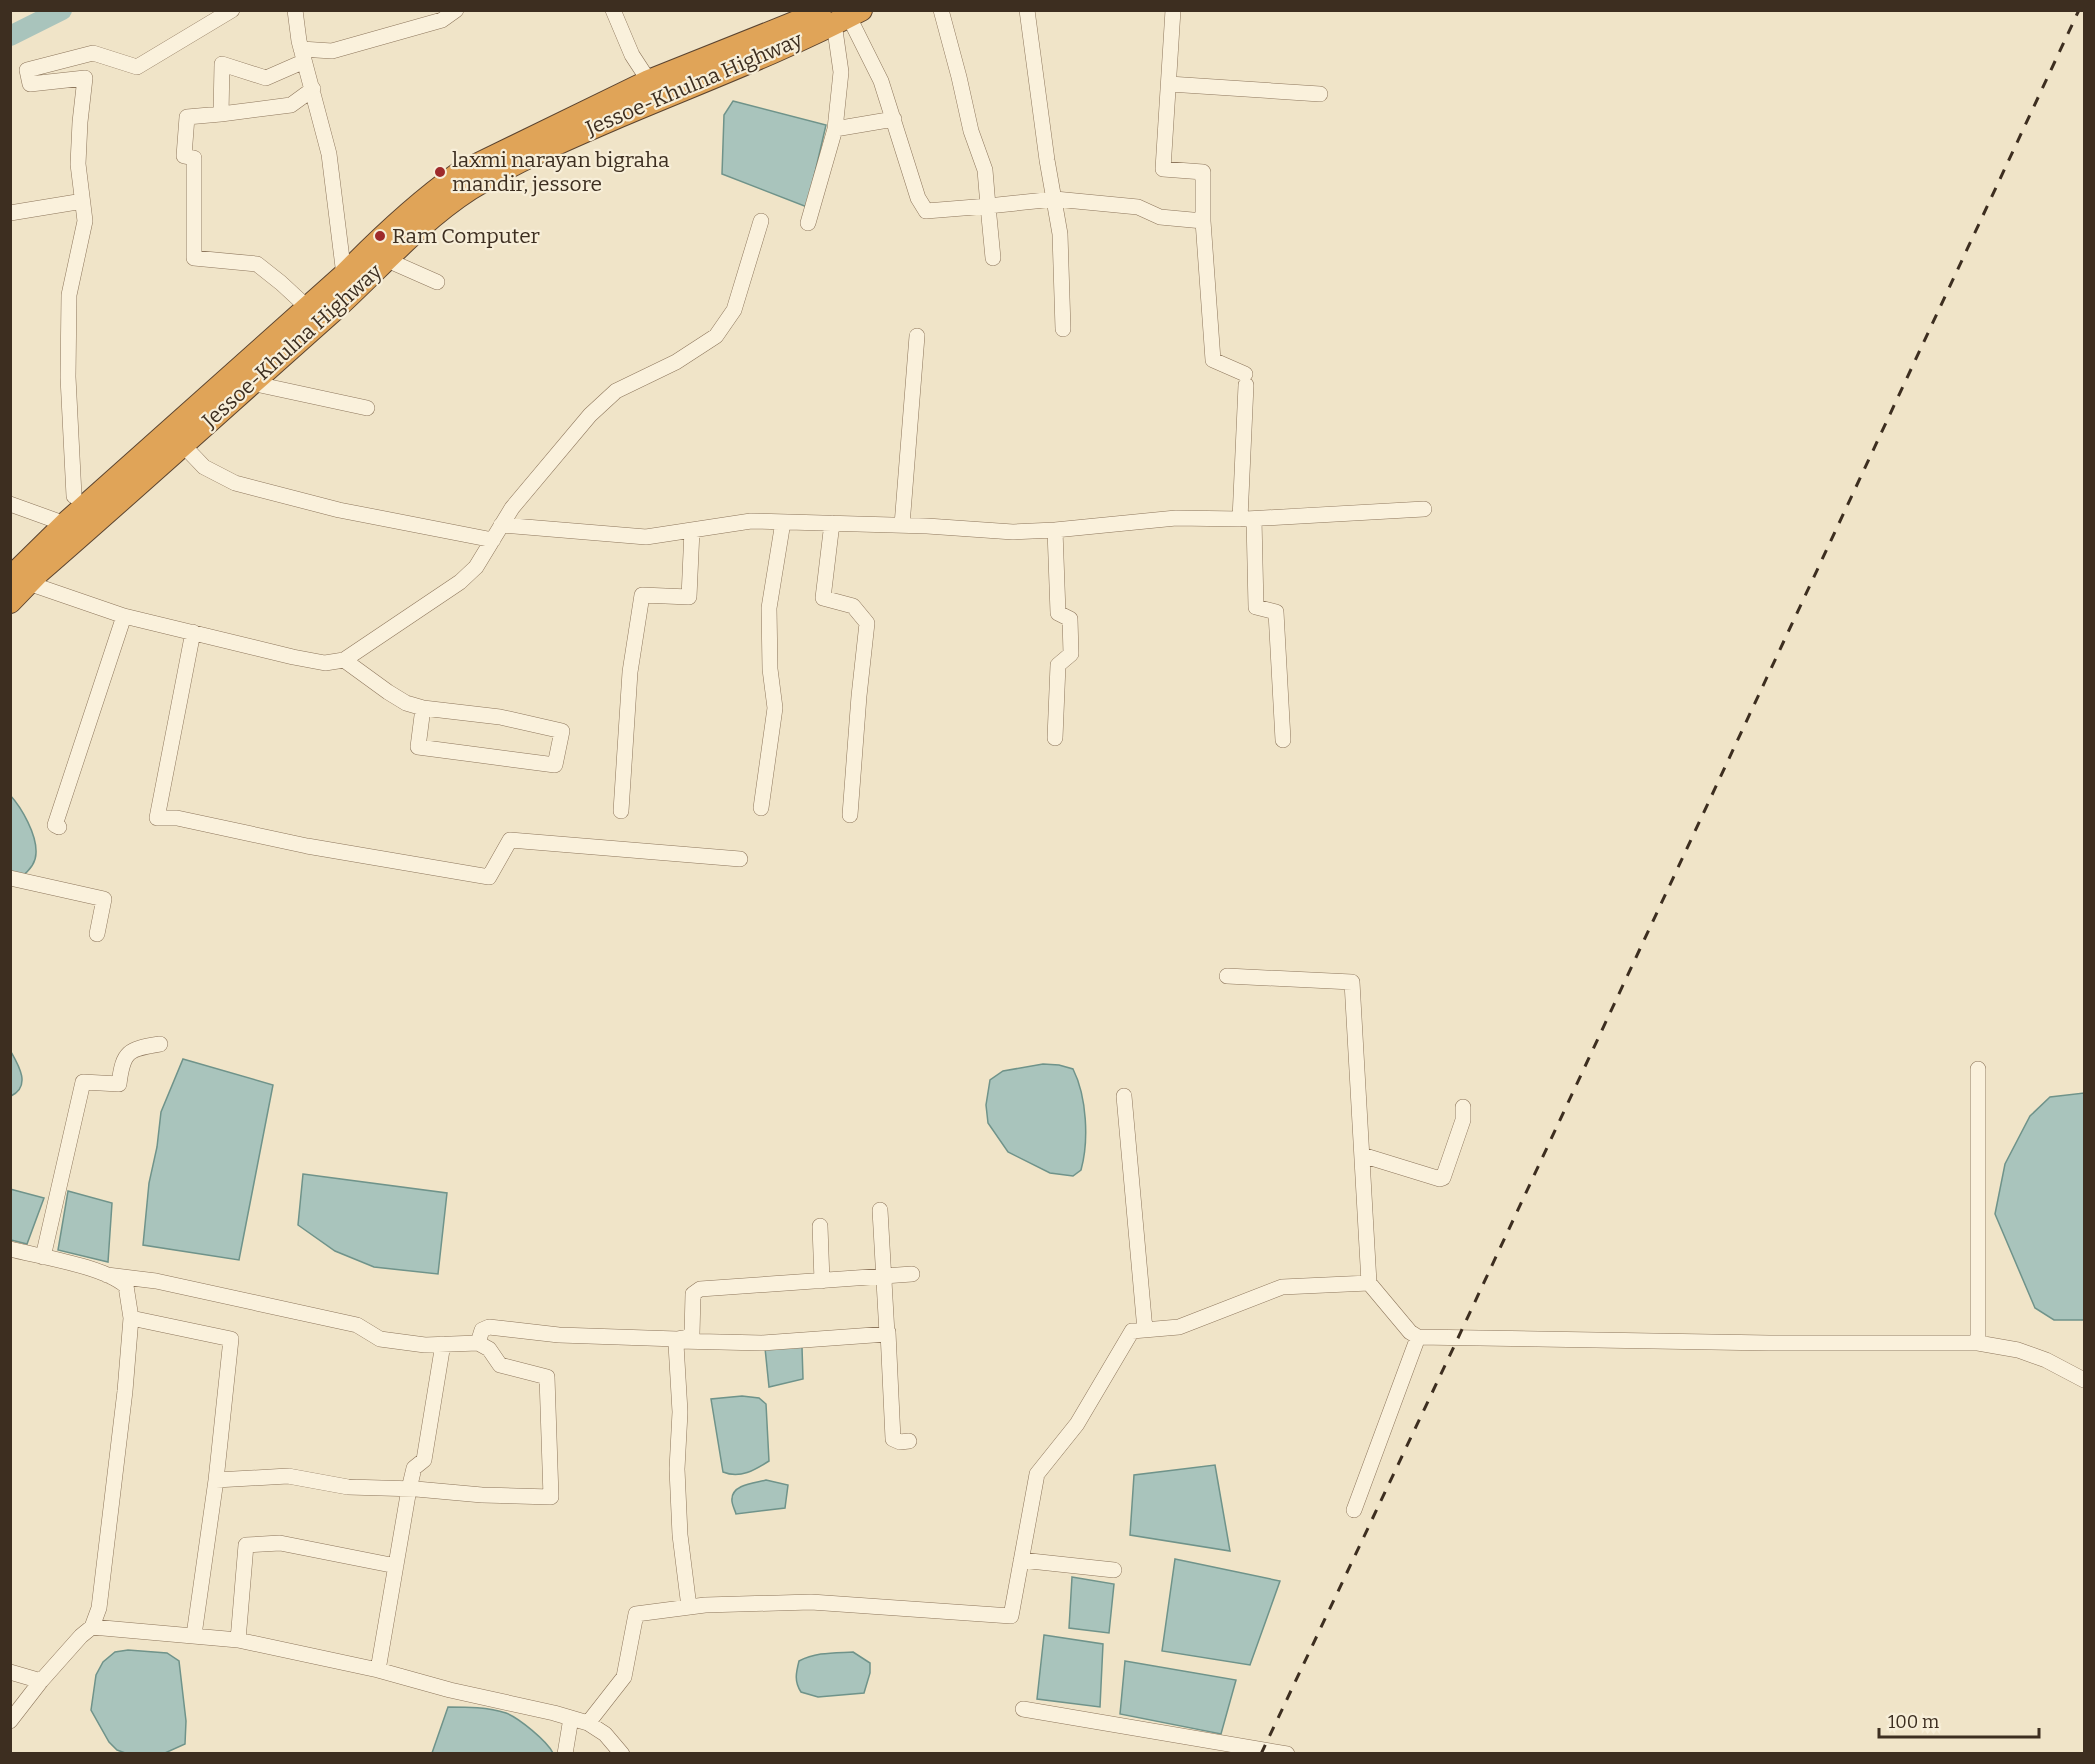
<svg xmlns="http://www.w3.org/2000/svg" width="2095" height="1764" font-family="Bitter,serif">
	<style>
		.water { fill: #a9c4bc; stroke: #6f938a; stroke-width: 1.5 }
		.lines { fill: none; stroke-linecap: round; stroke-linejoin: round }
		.river { stroke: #a9c4bc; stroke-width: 20 }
		.minor-casing { stroke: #8d765c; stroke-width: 16 }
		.highway-casing { stroke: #5b4430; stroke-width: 24 }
		.minor { stroke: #faf1dc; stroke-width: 15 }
		.highway { stroke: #e0a458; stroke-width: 22 }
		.rail { stroke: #3d2e20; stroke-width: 3; stroke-dasharray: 10 10; stroke-linecap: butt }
		.poi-dot { fill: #9e2a2b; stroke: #f7eed8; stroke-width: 2 }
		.labels { text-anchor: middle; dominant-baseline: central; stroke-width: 4.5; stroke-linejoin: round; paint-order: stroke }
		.street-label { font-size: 21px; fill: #3d2e20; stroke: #f7eed8 }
		.poi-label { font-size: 21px; fill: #3d2e20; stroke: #f7eed8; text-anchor: start }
	</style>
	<rect width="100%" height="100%" fill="#f0e4c8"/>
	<path class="water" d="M 733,101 L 826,125 L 807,207 L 722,174 L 724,115 Z
		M 10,795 C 22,808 37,835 36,853 C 36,864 29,871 21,877 L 11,873 Z
		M 10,1050 C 18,1064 32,1086 11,1096 Z
		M 183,1059 L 273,1085 L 239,1260 L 143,1245 L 149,1183 L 157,1147 L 161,1112 Z
		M 1043,1064 L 1059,1065 L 1073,1069 C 1087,1097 1089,1141 1081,1170 L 1073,1176 L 1050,1173 L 1008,1152 L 988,1123 L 986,1105 L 990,1080 L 1003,1071 Z
		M 2084,1093 L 2084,1320 L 2054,1320 L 2035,1308 L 1995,1214 L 2005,1164 L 2030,1116 L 2050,1097 Z
		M 303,1174 L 447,1193 L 438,1274 L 374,1267 L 335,1251 L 298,1225 Z
		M 10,1189 L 44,1198 L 27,1244 L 11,1240 Z
		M 68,1191 L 112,1203 L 108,1262 L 58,1250 Z
		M 802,1347 L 803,1379 L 769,1387 L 765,1348 Z
		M 742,1396 L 759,1398 L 766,1404 L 769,1461 C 755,1470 740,1479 723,1472 L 711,1399 Z
		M 1215,1465 L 1230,1551 L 1130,1535 L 1134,1475 Z
		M 766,1480 L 788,1485 L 785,1508 L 736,1514 C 735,1510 731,1503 732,1499 C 732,1484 756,1483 766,1480 Z
		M 1175,1559 L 1280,1581 L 1250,1665 L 1162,1651 Z
		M 1072,1577 L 1114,1584 L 1109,1633 L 1069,1628 Z
		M 1044,1635 L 1103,1644 L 1100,1707 L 1037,1699 Z
		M 128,1650 L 167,1653 L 179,1661 L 186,1721 L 185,1744 L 165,1753 L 128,1754 L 117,1750 L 109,1742 L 91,1710 L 96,1675 L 103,1662 L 115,1652 Z
		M 853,1652 L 870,1663 L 870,1673 L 864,1693 L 818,1697 L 801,1692 C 794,1681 796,1673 799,1661 C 816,1652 834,1653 853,1652 Z
		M 1125,1661 L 1236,1680 L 1221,1734 L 1120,1714 Z
		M 448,1707 C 467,1707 488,1707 506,1713 C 519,1718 547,1741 553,1753 L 432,1753 Z"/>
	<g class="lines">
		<path class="river" d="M 10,36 L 62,10"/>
		<g class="minor-casing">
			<path id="minor" d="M 295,10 L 299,41 L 329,154 L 344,275
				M 613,10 L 632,55 L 649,81
				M 1027,10 L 1047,160 L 1060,234 L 1063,329
				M 1173,10 L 1163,169 L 1203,172 L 1203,221
				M 849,17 L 881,81 L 918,198 L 926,211 L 988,206 L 985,170 L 971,131 L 959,77 L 941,10
				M 301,49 L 332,51 L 442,20 L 456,10
				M 298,64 L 266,78 L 222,64 L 221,114 L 187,117 L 184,156 L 194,158 L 194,258 L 257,264 L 281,283 L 308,308
				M 1169,84 L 1320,94
				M 221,114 L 291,105 L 313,89
				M 835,129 L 894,119
				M 10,213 L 77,202
				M 808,223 L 835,129 L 841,72 L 835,30
				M 993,258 L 988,206 L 1055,199 L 1138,207 L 1160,217 L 1203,221 L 1213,360 L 1245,374
				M 387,260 L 437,282
				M 251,383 L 367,408
				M 183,445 L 204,467 L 235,483 L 339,510 L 493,540
				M 74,496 L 68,377 L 69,295 L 85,221 L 78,164 L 80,122 L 85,78 L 30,84 L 27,70 L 93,53 L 137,67 L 232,10
				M 10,504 L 71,526
				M 1246,519 L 1424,509
				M 1254,519 L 1256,607 L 1276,612 L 1283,740
				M 832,523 L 823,598 L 853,606 L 867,623 L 859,696 L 850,815
				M 501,525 L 646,537 L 751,521 L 927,526 L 1013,532 L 1055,530 L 1176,518 L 1240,519 L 1246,385
				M 902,525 L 917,336
				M 1055,530 L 1058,613 L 1070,619 L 1071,654 L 1058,665 L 1055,738
				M 28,583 L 124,616 L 293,657 L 325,663 L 344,660 L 460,582 L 476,567 L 512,508 L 590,415 L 616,391 L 676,362 L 716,336 L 734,310 L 761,221
				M 193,632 L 157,818 L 177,818 L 307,846 L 489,877 L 510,840 L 740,859
				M 344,660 L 388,692 L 406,703 L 423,708 L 500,717 L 562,731 L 555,765 L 418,747 L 423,708
				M 761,808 L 775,708 L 770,669 L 769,608 L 783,522
				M 621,811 L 630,672 L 642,595 L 689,597 L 692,530
				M 59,827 L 55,825 L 124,616
				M 10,878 L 104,899 L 97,934
				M 1227,976 L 1352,982 L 1369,1283
				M 1124,1096 L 1145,1330
				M 1362,1155 L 1440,1179 L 1443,1178 L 1463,1120 L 1463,1107
				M 820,1226 L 822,1281
				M 10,1249 C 41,1257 103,1266 126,1286 L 131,1318 L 125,1391 L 99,1608 L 92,1627 L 81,1636 L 41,1681 L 10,1721
				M 43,1257 L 83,1082 L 119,1084 C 123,1051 128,1049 160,1044
				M 107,1275 L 156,1281 L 357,1325 L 380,1339 L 425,1345 L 478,1343 L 489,1349 L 500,1365 L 547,1377 L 551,1497 L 482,1495 L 416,1489 L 348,1487 L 288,1476 L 216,1480 L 231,1339 L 131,1318
				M 888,1332 L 893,1439 L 900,1442 L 909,1441
				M 478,1343 L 482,1330 L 489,1327 L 559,1335 L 677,1339 L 687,1337 L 692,1334 L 693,1294 L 700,1289 L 912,1274
				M 1978,1343 L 2018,1350 L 2046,1360 L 2084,1380
				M 1354,1510 L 1418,1337
				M 1021,1560 L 1114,1570
				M 689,1607 L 680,1535 L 677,1469 L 680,1412 L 676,1344 L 678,1341 L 762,1343 L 887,1334 L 880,1210
				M 92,1627 L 238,1640 L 378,1670 L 450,1690 L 554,1713 L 588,1723 L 605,1734 L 622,1754
				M 194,1635 L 216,1480
				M 238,1640 L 246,1545 L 280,1543 L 396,1566
				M 378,1670 L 409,1489 L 414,1468 L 424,1460 L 443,1344
				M 10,1672 L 41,1681
				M 1023,1709 L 1287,1754
				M 588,1723 L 624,1677 L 636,1614 L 705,1605 L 811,1602 L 1011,1616 L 1037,1474 L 1077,1424 L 1132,1331 L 1179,1327 L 1282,1287 L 1369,1283 L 1410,1332 L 1418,1337 L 1769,1343 L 1978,1343 L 1978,1069
				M 565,1754 L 571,1718"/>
		</g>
		<g class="highway-casing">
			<path id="highway" d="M 10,578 L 66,523 L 344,275 C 380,238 416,204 458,174 L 649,81 L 809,17 L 820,10
				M 10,602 L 39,572 C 138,486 236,397 334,310 C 379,269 419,222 470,189 C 517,160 569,138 620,116 C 700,82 783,51 861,10"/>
		</g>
		<use href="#minor" class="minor"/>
		<use href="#highway" class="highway"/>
		<path class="rail" d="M 1261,1754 L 1458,1338 L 2079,10"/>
	</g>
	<g class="poi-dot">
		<circle cx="440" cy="172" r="6"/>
		<circle cx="380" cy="236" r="6"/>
	</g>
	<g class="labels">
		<g class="street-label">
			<text transform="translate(694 84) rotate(-23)">Jessoe-Khulna Highway</text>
			<text transform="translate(292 346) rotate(-42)">Jessoe-Khulna Highway</text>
		</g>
		<g class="poi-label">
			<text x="452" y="160">laxmi narayan bigraha<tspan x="452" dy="24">mandir, jessore</tspan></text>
			<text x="392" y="236">Ram Computer</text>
		</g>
	</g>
	<rect width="2095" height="1764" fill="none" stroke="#3d2e20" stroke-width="24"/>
	<path d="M1879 1728v9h160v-9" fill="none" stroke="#3d2e20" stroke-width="3"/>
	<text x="1888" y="1728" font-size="18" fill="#3d2e20" stroke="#f7eed8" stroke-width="4.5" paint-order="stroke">100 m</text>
</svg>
